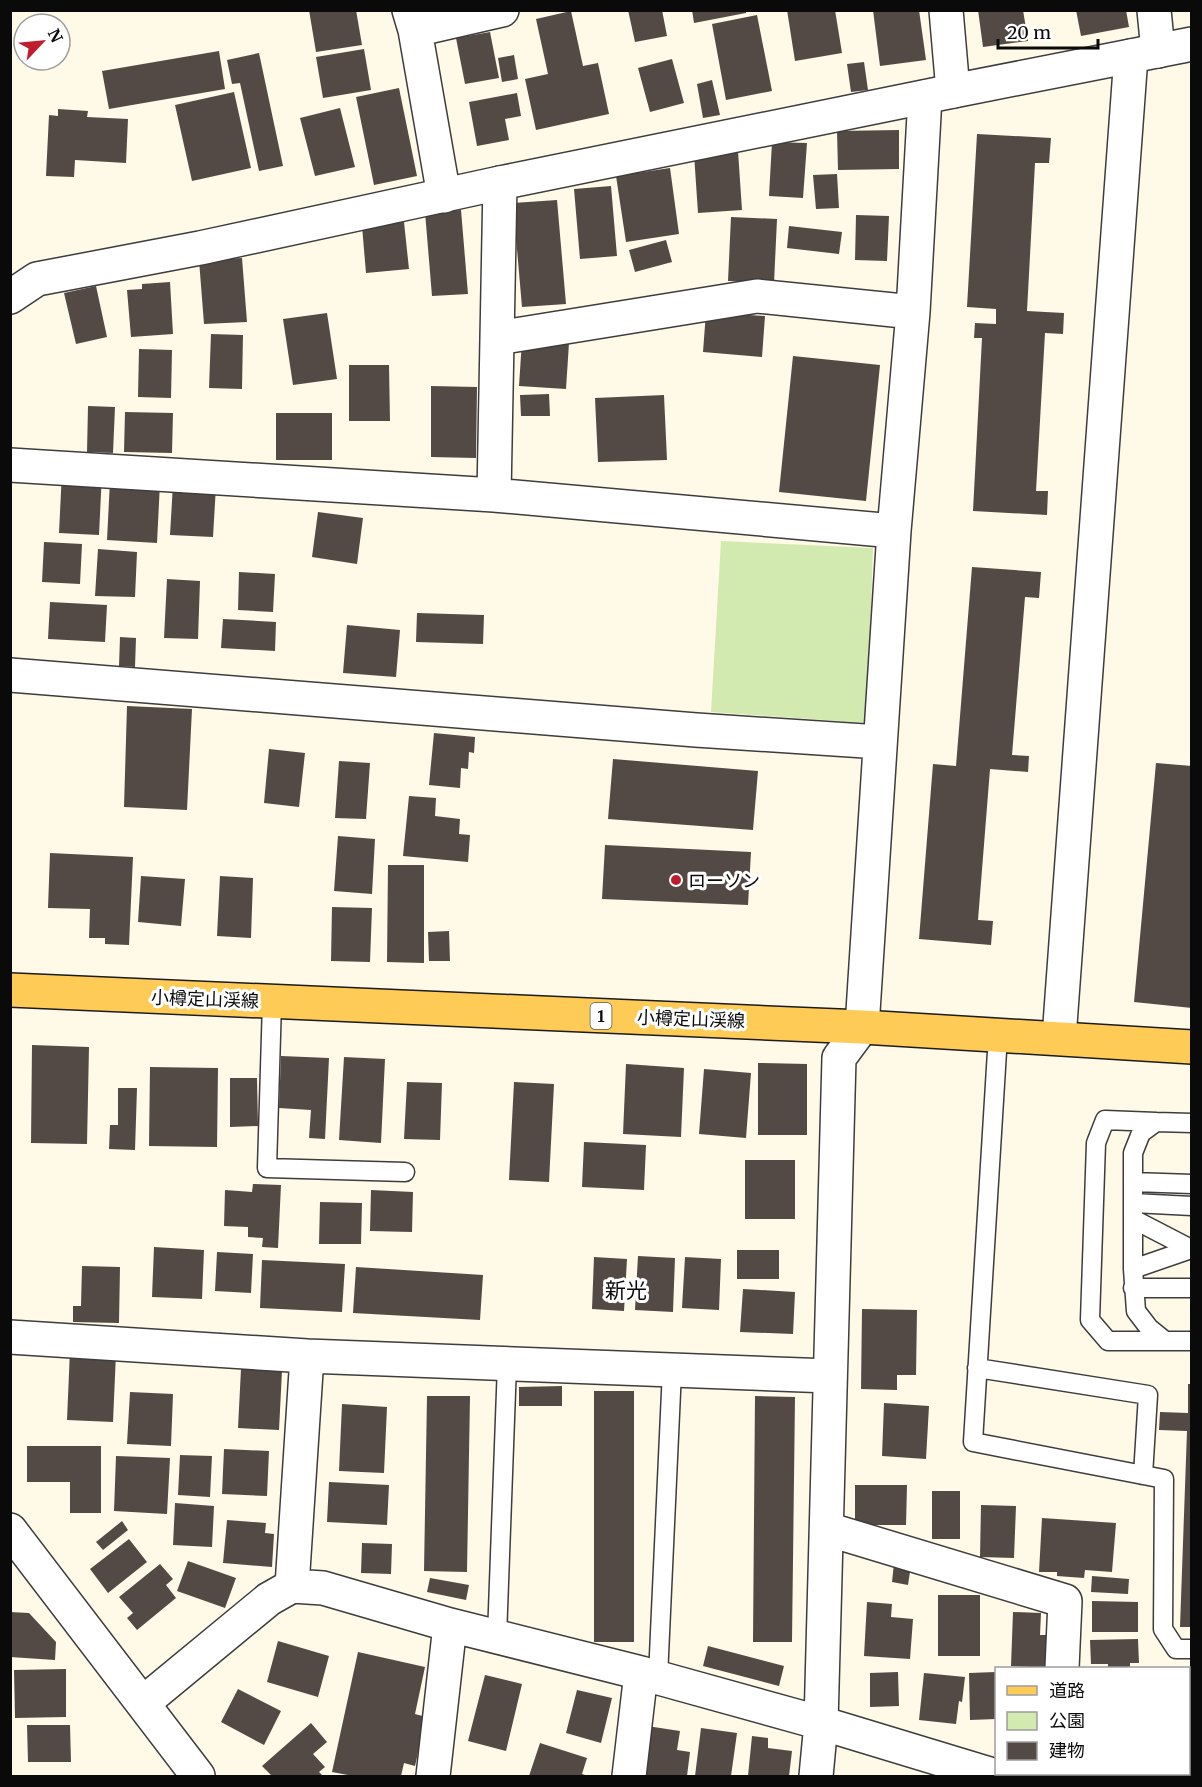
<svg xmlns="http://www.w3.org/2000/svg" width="1202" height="1787" font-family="Merriweather,'Noto Sans JP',serif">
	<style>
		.green { fill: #d2eaaf }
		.building { fill: #534a46 }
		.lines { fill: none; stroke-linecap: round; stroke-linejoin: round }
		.service-casing { stroke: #3d3d3d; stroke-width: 21 }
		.minor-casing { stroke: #3d3d3d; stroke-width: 36 }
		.tertiary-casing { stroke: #3d3d3d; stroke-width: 36 }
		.primary-casing { stroke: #1b1b1b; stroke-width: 36 }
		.service { stroke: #fff; stroke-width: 18 }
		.minor { stroke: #fff; stroke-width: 33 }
		.tertiary { stroke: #fff; stroke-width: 33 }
		.primary { stroke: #ffcb57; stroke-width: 33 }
		.poi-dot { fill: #bf1c2e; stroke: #fff; stroke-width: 2 }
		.labels { text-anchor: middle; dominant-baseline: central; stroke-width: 6; stroke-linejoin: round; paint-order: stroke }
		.shield { fill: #fff; stroke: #545454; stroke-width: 1.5 }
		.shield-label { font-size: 16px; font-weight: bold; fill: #0a0a0a }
		.poi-label { font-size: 18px; fill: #0a0a0a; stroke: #fff; text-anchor: start }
		.street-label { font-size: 18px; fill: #0a0a0a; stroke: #fff }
		.quarter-label { font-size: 21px; fill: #0a0a0a; stroke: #fff }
	</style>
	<rect width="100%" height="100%" fill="#fff9e7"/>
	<path class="green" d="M 721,541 L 873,548 L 867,723 L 711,712 Z"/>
	<path class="building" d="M 309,10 L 356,10 L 362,45 L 316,52 Z
		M 628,10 L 662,10 L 667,36 L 635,42 Z
		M 692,10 L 746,10 L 746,13 L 694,23 Z
		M 787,10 L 835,10 L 842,53 L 795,61 Z
		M 873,10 L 919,10 L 926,60 L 880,66 Z
		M 978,10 L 1023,10 L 1028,41 L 983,47 Z
		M 1076,10 L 1126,10 L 1129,27 L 1081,36 Z
		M 571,11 L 583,66 L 598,63 L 609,114 L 536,130 L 525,79 L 548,74 L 536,19 Z
		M 757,15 L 772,91 L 726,100 L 712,24 Z
		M 490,32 L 499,78 L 465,84 L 456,38 Z
		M 364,49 L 371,90 L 323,98 L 316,57 Z
		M 219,51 L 225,89 L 109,109 L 102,71 Z
		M 259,53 L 283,166 L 259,171 L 240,83 L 232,84 L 227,60 Z
		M 514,55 L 518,79 L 502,82 L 498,58 Z
		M 672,59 L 684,103 L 650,112 L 638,68 Z
		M 864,62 L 868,90 L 851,92 L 847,64 Z
		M 712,80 L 720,115 L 703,118 L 697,84 Z
		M 399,88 L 417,176 L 374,185 L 356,97 Z
		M 234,92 L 251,168 L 192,181 L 175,105 Z
		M 517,93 L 521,116 L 505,119 L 509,140 L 477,146 L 469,102 Z
		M 340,108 L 355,167 L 315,176 L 300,118 Z
		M 58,109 L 88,111 L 87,117 L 128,119 L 126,163 L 75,160 L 74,177 L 46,176 L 49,115 L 58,116 Z
		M 899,130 L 899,169 L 838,170 L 837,131 Z
		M 977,134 L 1051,138 L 1049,163 L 1035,163 L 1027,311 L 1064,313 L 1063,334 L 1045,333 L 1036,491 L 1048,491 L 1047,515 L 973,511 L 982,338 L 974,338 L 975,323 L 996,324 L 996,309 L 967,307 Z
		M 772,142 L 807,143 L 803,198 L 769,196 Z
		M 738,151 L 742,210 L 698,213 L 694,154 Z
		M 670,168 L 679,234 L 626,242 L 616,176 Z
		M 837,174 L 839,208 L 816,209 L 813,175 Z
		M 611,186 L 617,256 L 580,259 L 574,189 Z
		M 557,200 L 566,304 L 522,307 L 513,203 Z
		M 461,210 L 468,294 L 432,296 L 425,212 Z
		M 856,215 L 889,216 L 887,261 L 855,260 Z
		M 731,217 L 777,219 L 774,283 L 728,281 Z
		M 404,222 L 409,269 L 366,273 L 362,226 Z
		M 789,226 L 842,232 L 839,254 L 787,248 Z
		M 666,240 L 672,262 L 635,272 L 629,250 Z
		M 242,258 L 247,322 L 204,324 L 199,260 Z
		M 170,282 L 173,334 L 131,337 L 127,290 L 142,289 L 142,284 Z
		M 96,286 L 107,337 L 76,344 L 64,293 Z
		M 706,312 L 765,316 L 762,357 L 703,352 Z
		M 327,313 L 337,379 L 293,385 L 283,319 Z
		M 211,334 L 243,335 L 242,389 L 209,388 Z
		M 522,340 L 569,343 L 566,389 L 519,386 Z
		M 139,349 L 172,350 L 171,398 L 138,397 Z
		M 793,356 L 880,365 L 866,501 L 779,492 Z
		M 349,365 L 389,365 L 390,421 L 349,421 Z
		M 431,386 L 477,387 L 476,458 L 431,457 Z
		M 549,394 L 550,416 L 521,416 L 520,395 Z
		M 664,395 L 667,460 L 598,462 L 595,398 Z
		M 88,406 L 115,407 L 113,453 L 87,452 Z
		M 125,412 L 173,413 L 172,453 L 124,452 Z
		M 276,413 L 332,413 L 332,460 L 276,460 Z
		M 62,471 L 102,473 L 99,535 L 59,533 Z
		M 110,481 L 160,483 L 157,543 L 107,540 Z
		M 173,484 L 216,486 L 213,537 L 170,535 Z
		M 318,512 L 363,518 L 357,564 L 312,557 Z
		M 44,542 L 82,544 L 80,584 L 42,582 Z
		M 98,549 L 137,552 L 135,597 L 95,596 Z
		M 972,567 L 1041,572 L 1039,598 L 1025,597 L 1012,755 L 1029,756 L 1028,772 L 990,769 L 978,920 L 993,921 L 991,945 L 919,939 L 933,764 L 956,766 Z
		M 239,572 L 275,574 L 273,612 L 238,610 Z
		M 167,579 L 200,581 L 198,639 L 164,638 Z
		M 50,602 L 107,605 L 105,642 L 48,639 Z
		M 417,613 L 484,615 L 483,644 L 416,642 Z
		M 223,619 L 276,622 L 275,651 L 221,648 Z
		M 347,625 L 400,630 L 396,677 L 343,673 Z
		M 120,637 L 136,638 L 135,667 L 119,666 Z
		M 127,706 L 192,709 L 187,810 L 124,807 Z
		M 434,733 L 475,737 L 474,753 L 469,752 L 468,769 L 461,768 L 460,788 L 429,785 Z
		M 269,749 L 305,753 L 299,807 L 264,803 Z
		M 613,759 L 758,771 L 753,830 L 608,819 Z
		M 339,761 L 370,763 L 366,819 L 335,818 Z
		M 1156,763 L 1192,766 L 1192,1008 L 1134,1002 Z
		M 409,796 L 436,798 L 435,816 L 460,819 L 459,834 L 470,835 L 468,862 L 403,856 Z
		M 338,836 L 375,839 L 372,894 L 334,891 Z
		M 605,845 L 751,852 L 748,905 L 602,899 Z
		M 50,853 L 133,857 L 129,945 L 105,944 L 105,938 L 89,938 L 90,909 L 48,908 Z
		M 388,865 L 424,865 L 424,963 L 387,962 Z
		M 141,876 L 185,879 L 181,926 L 138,922 Z
		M 220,876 L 253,878 L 251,938 L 217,936 Z
		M 332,907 L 372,908 L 370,962 L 331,961 Z
		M 449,931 L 450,961 L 429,961 L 428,932 Z
		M 32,1045 L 89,1047 L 87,1144 L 31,1143 Z
		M 281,1056 L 329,1058 L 325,1139 L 309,1138 L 311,1110 L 279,1108 Z
		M 344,1057 L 385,1059 L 381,1143 L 339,1140 Z
		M 758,1063 L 807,1064 L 807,1135 L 758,1135 Z
		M 626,1064 L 684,1068 L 681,1137 L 623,1134 Z
		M 150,1067 L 218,1068 L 217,1147 L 149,1146 Z
		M 704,1069 L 751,1073 L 746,1138 L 699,1134 Z
		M 230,1078 L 257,1078 L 258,1126 L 230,1127 Z
		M 407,1082 L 442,1083 L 440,1140 L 404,1139 Z
		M 514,1082 L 554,1084 L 549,1182 L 509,1180 Z
		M 118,1088 L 137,1088 L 135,1150 L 109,1149 L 110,1125 L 118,1125 Z
		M 584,1142 L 646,1145 L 644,1190 L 582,1187 Z
		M 745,1160 L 795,1160 L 795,1219 L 745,1219 Z
		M 253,1184 L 281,1185 L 278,1248 L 262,1247 L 263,1238 L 248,1237 L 248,1227 L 224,1226 L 225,1190 L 252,1192 Z
		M 371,1190 L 413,1192 L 412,1232 L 370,1231 Z
		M 320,1202 L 362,1203 L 361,1244 L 319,1244 Z
		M 154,1247 L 204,1250 L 202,1299 L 152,1297 Z
		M 737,1250 L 779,1250 L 779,1279 L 737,1279 Z
		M 217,1252 L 253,1254 L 251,1293 L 215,1291 Z
		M 638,1256 L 675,1258 L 673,1312 L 635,1310 Z
		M 594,1257 L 627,1259 L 624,1311 L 592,1309 Z
		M 685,1257 L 721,1259 L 719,1310 L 682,1308 Z
		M 262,1260 L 345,1264 L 342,1312 L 260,1308 Z
		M 82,1266 L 120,1267 L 119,1323 L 73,1322 L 73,1306 L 81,1306 Z
		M 356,1267 L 483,1275 L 480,1320 L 353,1313 Z
		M 743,1289 L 795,1292 L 793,1334 L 740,1332 Z
		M 862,1309 L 917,1310 L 916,1375 L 897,1375 L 897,1390 L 861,1389 Z
		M 70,1350 L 116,1353 L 113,1422 L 67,1420 Z
		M 241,1369 L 282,1371 L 279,1430 L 238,1428 Z
		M 1188,1384 L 1192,1384 L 1192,1627 L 1180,1627 L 1187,1431 L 1159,1430 L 1160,1412 L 1188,1413 Z
		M 562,1386 L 562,1406 L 519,1406 L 519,1387 Z
		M 594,1391 L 634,1391 L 634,1642 L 594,1642 Z
		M 130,1392 L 173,1394 L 171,1446 L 127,1444 Z
		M 427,1396 L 470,1396 L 467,1572 L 424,1571 Z
		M 755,1396 L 795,1397 L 792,1642 L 753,1642 Z
		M 884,1403 L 929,1406 L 926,1459 L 882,1456 Z
		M 342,1404 L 387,1407 L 384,1473 L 339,1471 Z
		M 27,1446 L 101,1446 L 101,1513 L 70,1513 L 70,1482 L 27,1482 Z
		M 224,1449 L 269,1451 L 267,1496 L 222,1494 Z
		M 180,1455 L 212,1456 L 210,1497 L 178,1495 Z
		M 116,1456 L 170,1458 L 167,1514 L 114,1511 Z
		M 329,1482 L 389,1485 L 387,1525 L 327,1522 Z
		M 855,1485 L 907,1485 L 906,1525 L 855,1525 Z
		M 932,1491 L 960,1491 L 960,1539 L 932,1539 Z
		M 175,1503 L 214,1506 L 212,1547 L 173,1545 Z
		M 981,1505 L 1016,1506 L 1014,1558 L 980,1557 Z
		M 1042,1518 L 1116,1523 L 1112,1572 L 1085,1570 L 1084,1578 L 1057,1576 L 1057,1572 L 1039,1572 Z
		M 227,1520 L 266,1523 L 265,1533 L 274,1534 L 272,1567 L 223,1563 Z
		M 122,1521 L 128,1530 L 103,1550 L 96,1542 Z
		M 129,1539 L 147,1562 L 108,1593 L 90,1569 Z
		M 362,1543 L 392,1544 L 391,1574 L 361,1573 Z
		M 188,1561 L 236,1578 L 225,1608 L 177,1591 Z
		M 894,1563 L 911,1565 L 908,1585 L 892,1582 Z
		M 160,1564 L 173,1579 L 166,1585 L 176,1598 L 137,1630 L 127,1618 L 133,1613 L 119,1597 Z
		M 1092,1576 L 1129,1579 L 1128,1594 L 1091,1592 Z
		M 430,1578 L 469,1585 L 466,1600 L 427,1592 Z
		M 938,1595 L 980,1595 L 980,1656 L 938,1656 Z
		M 1092,1601 L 1138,1602 L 1138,1632 L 1092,1632 Z
		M 867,1602 L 892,1604 L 891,1617 L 913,1619 L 910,1659 L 864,1656 Z
		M 10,1612 L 29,1613 L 56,1642 L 55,1660 L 10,1657 Z
		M 1013,1612 L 1041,1613 L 1040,1635 L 1049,1635 L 1048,1668 L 1011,1666 Z
		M 1138,1639 L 1139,1663 L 1130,1663 L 1130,1668 L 1108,1668 L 1108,1664 L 1091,1664 L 1090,1640 Z
		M 278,1641 L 329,1656 L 318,1697 L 267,1682 Z
		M 708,1646 L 784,1666 L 779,1686 L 703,1666 Z
		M 358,1652 L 425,1667 L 415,1714 L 426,1717 L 415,1766 L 404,1763 L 401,1776 L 353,1776 L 332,1772 Z
		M 66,1669 L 66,1717 L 15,1718 L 14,1670 Z
		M 898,1672 L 899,1706 L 870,1707 L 870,1673 Z
		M 996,1672 L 996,1719 L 970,1720 L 969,1673 Z
		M 924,1673 L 965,1677 L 962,1702 L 959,1701 L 956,1724 L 919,1720 Z
		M 485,1675 L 522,1684 L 506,1751 L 468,1741 Z
		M 238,1689 L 281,1711 L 264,1745 L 221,1722 Z
		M 577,1690 L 612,1698 L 601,1743 L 566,1733 Z
		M 311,1723 L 327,1742 L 313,1754 L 325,1767 L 319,1772 L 323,1776 L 272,1776 L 262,1766 Z
		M 27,1725 L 70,1725 L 71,1762 L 28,1762 Z
		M 647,1726 L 680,1731 L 677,1750 L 690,1752 L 687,1776 L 640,1776 Z
		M 701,1728 L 737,1733 L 731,1776 L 695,1776 Z
		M 1188,1733 L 1192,1734 L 1192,1776 L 1179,1776 L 1179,1774 L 1188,1774 Z
		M 752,1736 L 768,1738 L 768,1748 L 792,1751 L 789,1776 L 748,1776 Z
		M 540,1743 L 587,1758 L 582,1774 L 588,1776 L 529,1776 Z
		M 1109,1774 L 1139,1774 L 1139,1776 L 1109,1776 Z"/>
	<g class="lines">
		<g class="service-casing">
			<path id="service" d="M 272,1002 L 267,1168 L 405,1172
				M 998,1035 L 973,1442 L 1164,1479 L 1163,1629 L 1176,1649 L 1192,1649
				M 1156,1122 L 1105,1120 L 1096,1143 L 1090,1320 L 1108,1341 L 1165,1341
				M 1192,1123 L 1156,1122 L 1141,1133 L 1133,1153 L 1133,1269 L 1136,1311 L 1149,1328 L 1165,1341 L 1192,1341
				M 1133,1182 L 1192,1184
				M 1133,1203 L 1192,1206
				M 1133,1219 L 1191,1249 L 1133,1269
				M 1133,1288 L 1192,1288
				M 977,1368 L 1148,1395 L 1143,1475
				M 497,1637 L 507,1364
				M 658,1677 L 672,1370"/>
		</g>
		<g class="minor-casing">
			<path id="minor" d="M 409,10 L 415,30 L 444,196
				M 946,10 L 953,91
				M 1154,10 L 1158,51
				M 415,30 L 502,10
				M 497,338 L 757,296 L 913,312
				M 10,465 L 494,495 L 894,531
				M 494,495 L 500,183
				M 10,675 L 696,730 L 880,742
				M 1059,1038 L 1131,56
				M 10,1337 L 307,1356 L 830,1376
				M 827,1529 L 1065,1601 L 1062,1668
				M 292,1586 L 307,1356
				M 143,1703 L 269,1599 L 292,1586 L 323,1588 L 450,1625 L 641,1673 L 821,1723 L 996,1776
				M 433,1776 L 450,1625
				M 629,1776 L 641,1673
				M 816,1776 L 821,1723 L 839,1058 L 862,1027 L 894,531 L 913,312 L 925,97
				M 1057,1776 L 1057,1774"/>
		</g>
		<g class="tertiary-casing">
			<path id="tertiary" d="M 10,297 L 37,279 L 200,248 L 500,183 L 953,91 L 1192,44
				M 10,1530 L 198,1776"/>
		</g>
		<g class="primary-casing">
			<path id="primary" d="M 10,990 L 862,1027 L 1192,1047"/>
		</g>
		<use href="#service" class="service"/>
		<use href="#minor" class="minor"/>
		<use href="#tertiary" class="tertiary"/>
		<use href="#primary" class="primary"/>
	</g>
	<circle class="poi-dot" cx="676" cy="880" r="6"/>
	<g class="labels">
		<rect class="shield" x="590.5" y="1003" width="21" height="26" rx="4.5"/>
		<g class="shield-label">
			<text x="601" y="1016">1</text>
		</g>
		<g class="poi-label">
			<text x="688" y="880">ローソン</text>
		</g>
		<g class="street-label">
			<text transform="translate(205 999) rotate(2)">小樽定山渓線</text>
			<text transform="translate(691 1019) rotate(2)">小樽定山渓線</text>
		</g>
		<g class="quarter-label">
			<text x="626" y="1290">新光</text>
		</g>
	</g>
	<rect width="1202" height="1787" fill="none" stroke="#0a0a0a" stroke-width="24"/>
	<rect x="995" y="1667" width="195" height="108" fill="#ffffff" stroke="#9d9d9d" stroke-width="1.5"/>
	<rect x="1007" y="1686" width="30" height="9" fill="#ffcb57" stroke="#9d9d9d" stroke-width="1.5"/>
	<text x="1049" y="1697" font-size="18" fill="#0a0a0a">道路</text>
	<rect x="1007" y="1712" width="30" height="18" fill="#d2eaaf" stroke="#9d9d9d" stroke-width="1.5"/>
	<text x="1049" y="1727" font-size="18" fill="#0a0a0a">公園</text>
	<rect x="1007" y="1742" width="30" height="18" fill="#534a46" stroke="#9d9d9d" stroke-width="1.5"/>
	<text x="1049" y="1757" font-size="18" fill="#0a0a0a">建物</text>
	<g transform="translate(42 42) rotate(64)"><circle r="28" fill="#ffffff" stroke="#9d9d9d" stroke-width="1.5"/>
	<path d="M0-4.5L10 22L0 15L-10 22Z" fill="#bf1c2e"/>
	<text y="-9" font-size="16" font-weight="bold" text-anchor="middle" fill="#0a0a0a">N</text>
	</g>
	<path d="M998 39v9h100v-9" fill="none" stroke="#0a0a0a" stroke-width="3"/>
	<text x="1007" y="39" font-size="18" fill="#0a0a0a" stroke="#ffffff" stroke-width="4.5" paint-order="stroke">20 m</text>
</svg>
